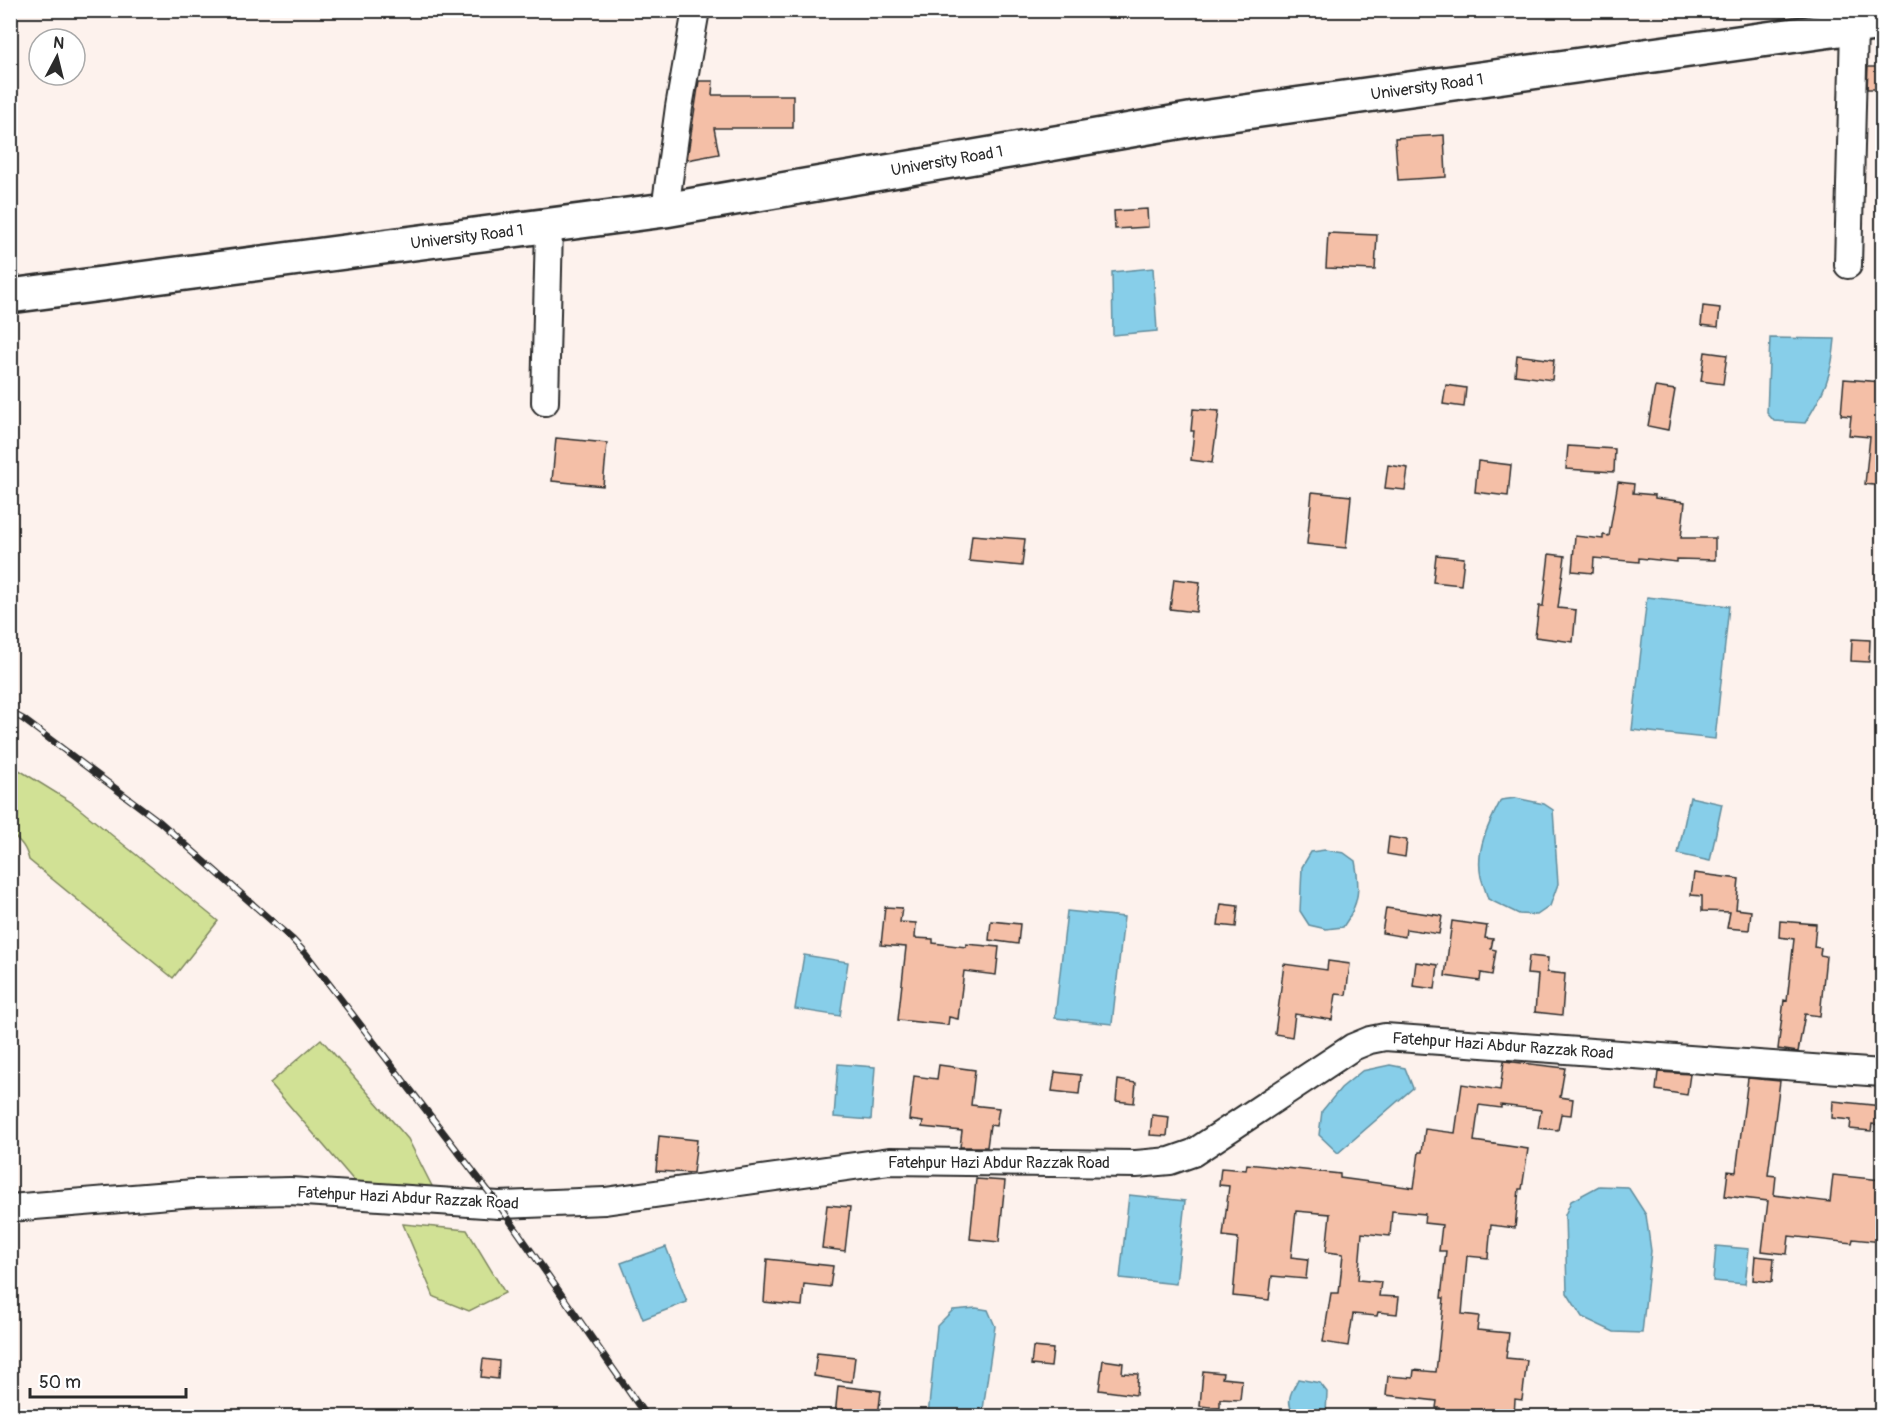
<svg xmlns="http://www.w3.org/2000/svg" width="1893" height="1427" font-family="Pangolin,sans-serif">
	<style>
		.green { fill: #d1e195; stroke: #7e8660; stroke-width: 1.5 }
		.water { fill: #87cee9; stroke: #628d9d; stroke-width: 1.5 }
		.building { fill: #f4bfa7; stroke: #2b2b2b; stroke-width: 1.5 }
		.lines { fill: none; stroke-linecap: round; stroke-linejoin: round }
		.minor-casing { stroke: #2b2b2b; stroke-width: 30 }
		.secondary-casing { stroke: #2b2b2b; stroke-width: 38 }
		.minor { stroke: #fff; stroke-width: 26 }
		.secondary { stroke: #fff; stroke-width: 33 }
		.rail-casing { stroke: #2b2b2b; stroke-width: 7 }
		.rail { stroke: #fff; stroke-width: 4.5; stroke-dasharray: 14; stroke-linecap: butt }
		.labels { text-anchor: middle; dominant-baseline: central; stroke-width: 4.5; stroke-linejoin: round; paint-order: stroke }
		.street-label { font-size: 16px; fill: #2b2b2b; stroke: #fff }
	</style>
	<rect width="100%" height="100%" fill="#fdf2ed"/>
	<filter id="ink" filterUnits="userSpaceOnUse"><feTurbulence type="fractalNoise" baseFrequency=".0167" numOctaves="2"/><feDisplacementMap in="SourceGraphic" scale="12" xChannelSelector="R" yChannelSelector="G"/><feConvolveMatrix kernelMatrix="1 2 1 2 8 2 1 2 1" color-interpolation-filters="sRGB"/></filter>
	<g filter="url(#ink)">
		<path class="green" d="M 11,765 L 71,802 L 218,921 L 173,978 L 29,860 C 26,848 21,841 11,834 Z
			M 321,1039 L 408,1139 L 435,1192 L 356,1183 L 270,1083 Z
			M 403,1224 L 467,1230 L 505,1293 L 469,1311 L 434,1297 Z"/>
		<path class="water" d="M 1153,268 L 1157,331 L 1113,335 L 1112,272 Z
			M 1770,338 L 1835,339 C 1832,375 1824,393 1805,423 L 1774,421 L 1767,413 Z
			M 1647,597 L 1729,606 L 1715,739 L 1632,730 Z
			M 1690,797 L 1722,804 L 1710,861 L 1678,854 Z
			M 1516,798 L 1544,804 L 1553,810 L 1558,884 L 1550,906 L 1537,915 L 1519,914 L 1488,899 C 1486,892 1483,884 1481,877 C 1475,849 1489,823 1501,800 Z
			M 1325,850 L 1344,853 L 1355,861 C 1360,888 1360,903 1343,927 L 1326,929 L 1309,925 L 1300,911 L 1302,867 L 1311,852 Z
			M 1067,911 L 1124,917 L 1112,1024 L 1055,1018 Z
			M 804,955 L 848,962 L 840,1016 L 795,1009 Z
			M 838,1064 L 875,1067 L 871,1120 L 834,1117 Z
			M 1390,1065 L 1405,1068 L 1413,1088 L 1338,1153 L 1319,1135 L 1322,1111 L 1341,1088 L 1362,1071 Z
			M 1599,1186 L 1628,1187 L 1646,1215 L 1651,1251 L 1642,1333 L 1614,1332 L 1582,1317 L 1567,1293 L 1565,1215 L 1571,1201 Z
			M 1129,1195 L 1185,1201 L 1176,1284 L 1120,1278 Z
			M 1716,1246 L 1749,1249 L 1745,1284 L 1713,1281 Z
			M 666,1247 L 687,1302 L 643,1319 L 621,1263 Z
			M 976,1308 L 988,1310 L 995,1326 L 982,1416 L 928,1416 L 937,1326 L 953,1310 Z
			M 1298,1379 L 1320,1383 L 1327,1392 L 1326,1414 C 1312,1419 1286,1419 1290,1397 C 1291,1391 1296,1384 1298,1379 Z"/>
		<path class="building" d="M 1868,67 L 1882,67 L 1882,89 L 1867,89 Z
			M 699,81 L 713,81 L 712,95 L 793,95 L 793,128 L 714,128 L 719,154 L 687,160 Z
			M 1444,135 L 1446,177 L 1398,180 L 1395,138 Z
			M 1147,209 L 1148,227 L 1115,229 L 1114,211 Z
			M 1328,233 L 1377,235 L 1375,270 L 1326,268 Z
			M 1703,306 L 1720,308 L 1718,327 L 1701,325 Z
			M 1705,352 L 1727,355 L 1723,384 L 1701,381 Z
			M 1517,355 L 1554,360 L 1552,380 L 1515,375 Z
			M 1844,379 L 1882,382 L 1882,486 L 1865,484 L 1870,437 L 1849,435 L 1851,416 L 1841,415 Z
			M 1446,385 L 1466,388 L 1464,407 L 1443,404 Z
			M 1655,387 L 1675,390 L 1668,430 L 1648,426 Z
			M 1193,409 L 1219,411 L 1212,463 L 1191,460 L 1194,431 L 1191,431 Z
			M 556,438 L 607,443 L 603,486 L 552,481 Z
			M 1568,446 L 1615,449 L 1614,472 L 1566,469 Z
			M 1478,461 L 1511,465 L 1508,496 L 1475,492 Z
			M 1388,465 L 1408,468 L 1405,490 L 1385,488 Z
			M 1618,482 L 1634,484 L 1633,493 L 1655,495 L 1655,498 L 1685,502 L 1681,538 L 1715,538 L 1715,560 L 1677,559 L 1677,562 L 1639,558 L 1639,562 L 1594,558 L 1593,573 L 1572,571 L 1575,536 L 1603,539 L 1603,535 L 1609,536 Z
			M 1312,492 L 1351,496 L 1346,548 L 1307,544 Z
			M 972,535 L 1025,539 L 1022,566 L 969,561 Z
			M 1549,554 L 1565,556 L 1558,608 L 1576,610 L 1573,642 L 1535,637 L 1539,606 L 1543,606 Z
			M 1436,555 L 1464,558 L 1461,585 L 1433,582 Z
			M 1174,579 L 1200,582 L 1196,612 L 1170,609 Z
			M 1852,639 L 1870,640 L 1869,662 L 1851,661 Z
			M 1389,837 L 1407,840 L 1405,857 L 1387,854 Z
			M 1694,873 L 1739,879 L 1736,909 L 1751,911 L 1749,930 L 1727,928 L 1730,912 L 1702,911 L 1702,896 L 1691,895 Z
			M 1221,904 L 1238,906 L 1236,927 L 1218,925 Z
			M 885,907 L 902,908 L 900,922 L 916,923 L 915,938 L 933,939 L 933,943 L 966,947 L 966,944 L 999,947 L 996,975 L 964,971 L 958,1019 L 949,1017 L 948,1025 L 898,1020 L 906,947 L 881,945 Z
			M 1386,908 L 1442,916 L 1439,934 L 1406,929 L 1405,937 L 1382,933 Z
			M 991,921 L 1020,924 L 1018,944 L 989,940 Z
			M 1452,921 L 1487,926 L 1485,938 L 1493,939 L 1491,949 L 1496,950 L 1492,975 L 1481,973 L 1480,981 L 1445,976 Z
			M 1780,921 L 1816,924 L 1814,947 L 1821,948 L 1820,955 L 1826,956 L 1820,1016 L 1805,1014 L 1798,1052 L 1778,1049 L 1784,1000 L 1787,1001 L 1794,939 L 1779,937 Z
			M 1529,956 L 1548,958 L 1547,972 L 1565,974 L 1562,1015 L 1535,1012 L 1538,975 L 1527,974 Z
			M 1328,961 L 1350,964 L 1346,995 L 1336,994 L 1332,1020 L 1295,1014 L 1292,1037 L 1275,1034 L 1284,964 L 1327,970 Z
			M 1416,962 L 1438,965 L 1435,989 L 1413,986 Z
			M 1504,1061 L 1565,1068 L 1560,1097 L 1573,1099 L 1571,1115 L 1561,1114 L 1558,1130 L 1538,1128 L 1541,1110 L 1501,1105 L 1501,1108 L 1479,1105 L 1474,1141 L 1528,1149 L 1522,1189 L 1519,1189 L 1515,1228 L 1491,1225 L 1488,1258 L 1467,1256 L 1462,1314 L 1479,1316 L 1477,1330 L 1509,1333 L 1506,1358 L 1527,1360 L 1522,1400 L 1515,1399 L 1514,1416 L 1440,1416 L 1440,1408 L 1436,1408 L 1437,1401 L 1386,1395 L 1388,1376 L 1413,1378 L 1414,1370 L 1436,1372 L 1444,1298 L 1441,1298 L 1446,1251 L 1439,1251 L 1442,1225 L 1424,1223 L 1425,1214 L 1392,1211 L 1390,1236 L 1362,1233 L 1358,1280 L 1381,1282 L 1379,1296 L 1399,1297 L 1397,1314 L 1378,1312 L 1377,1316 L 1353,1314 L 1348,1346 L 1323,1342 L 1331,1293 L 1339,1293 L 1343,1254 L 1326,1252 L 1330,1214 L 1296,1211 L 1291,1257 L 1308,1259 L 1306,1279 L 1272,1276 L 1269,1300 L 1233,1296 L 1238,1238 L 1223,1236 L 1229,1186 L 1219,1185 L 1221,1168 L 1246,1170 L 1247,1164 L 1295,1169 L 1340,1174 L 1340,1178 L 1414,1188 L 1419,1152 L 1422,1152 L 1425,1129 L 1455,1133 L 1462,1084 L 1500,1090 Z
			M 939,1065 L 975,1070 L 971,1105 L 999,1108 L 996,1126 L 990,1125 L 987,1147 L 960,1147 L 962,1131 L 922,1127 L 923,1122 L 909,1120 L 914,1076 L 937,1079 Z
			M 1055,1072 L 1081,1075 L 1079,1094 L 1052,1091 Z
			M 1658,1072 L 1690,1074 L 1687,1095 L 1656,1090 Z
			M 1748,1078 L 1780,1081 L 1768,1175 L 1776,1176 L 1774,1195 L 1830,1202 L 1833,1175 L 1882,1180 L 1882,1242 L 1853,1239 L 1852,1243 L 1789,1236 L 1787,1254 L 1762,1251 L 1768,1201 L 1725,1196 L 1728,1171 L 1736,1172 Z
			M 1118,1080 L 1136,1083 L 1134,1103 L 1116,1101 Z
			M 1833,1101 L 1882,1106 L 1882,1125 L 1872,1124 L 1871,1131 L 1850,1129 L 1851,1120 L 1832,1118 Z
			M 1152,1115 L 1169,1117 L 1167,1136 L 1150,1135 Z
			M 659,1136 L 697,1140 L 693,1173 L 656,1171 Z
			M 976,1179 L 1005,1181 L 999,1242 L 970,1239 Z
			M 827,1205 L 850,1207 L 845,1251 L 822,1248 Z
			M 1755,1256 L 1774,1258 L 1772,1282 L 1753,1280 Z
			M 767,1259 L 833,1266 L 830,1287 L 804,1284 L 802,1306 L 764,1302 Z
			M 1033,1347 L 1053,1349 L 1051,1367 L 1031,1365 Z
			M 817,1353 L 855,1357 L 852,1382 L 814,1376 Z
			M 483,1359 L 499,1361 L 498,1379 L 481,1377 Z
			M 1103,1360 L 1123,1363 L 1122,1373 L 1138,1374 L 1136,1395 L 1099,1390 Z
			M 1203,1371 L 1223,1373 L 1222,1378 L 1242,1380 L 1240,1400 L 1220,1399 L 1220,1408 L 1200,1406 Z
			M 838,1386 L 881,1391 L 878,1416 L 835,1416 Z"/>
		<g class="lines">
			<g class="minor-casing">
				<path id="minor" d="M 665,210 L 679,107 L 696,10
					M 1848,265 L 1854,27
					M 545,402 L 549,226
					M 10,1208 L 194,1193 L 290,1191 L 499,1205 L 605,1201 L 890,1161 L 1136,1164 L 1170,1161 L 1193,1153 L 1353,1047 L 1370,1040 L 1385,1037 L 1882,1073"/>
			</g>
			<g class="secondary-casing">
				<path id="secondary" d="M 10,296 L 665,210 L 1195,119 L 1882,23"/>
			</g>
			<use href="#minor" class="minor"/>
			<use href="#secondary" class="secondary"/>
			<g class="rail-casing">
				<path id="rail" d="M 10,712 L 23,719 L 160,822 L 292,939 L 306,954 L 499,1205 L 646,1416"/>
			</g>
			<use href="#rail" class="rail"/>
		</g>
	</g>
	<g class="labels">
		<g class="street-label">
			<text transform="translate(1427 87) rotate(-8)">University Road 1</text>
			<text transform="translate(947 161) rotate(-10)">University Road 1</text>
			<text transform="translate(467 237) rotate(-7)">University Road 1</text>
			<text transform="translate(1503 1046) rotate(4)">Fatehpur Hazi Abdur Razzak Road</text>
			<text x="999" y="1163">Fatehpur Hazi Abdur Razzak Road</text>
			<text transform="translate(408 1198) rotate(3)">Fatehpur Hazi Abdur Razzak Road</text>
		</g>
	</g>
	<rect width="1893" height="1427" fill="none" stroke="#fff" stroke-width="36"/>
	<rect x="18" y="18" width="1857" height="1391" fill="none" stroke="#2b2b2b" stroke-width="2" filter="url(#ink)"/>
	<g transform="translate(57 57) rotate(7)"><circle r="28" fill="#ffffff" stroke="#aaaaaa" stroke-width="1.5"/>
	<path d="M0-4.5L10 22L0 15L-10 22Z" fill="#2b2b2b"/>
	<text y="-9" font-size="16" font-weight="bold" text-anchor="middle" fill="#2b2b2b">N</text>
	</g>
	<path d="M30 1388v9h156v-9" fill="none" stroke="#2b2b2b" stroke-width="3"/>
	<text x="39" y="1388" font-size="18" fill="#2b2b2b" stroke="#ffffff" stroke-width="4.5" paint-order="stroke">50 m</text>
</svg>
